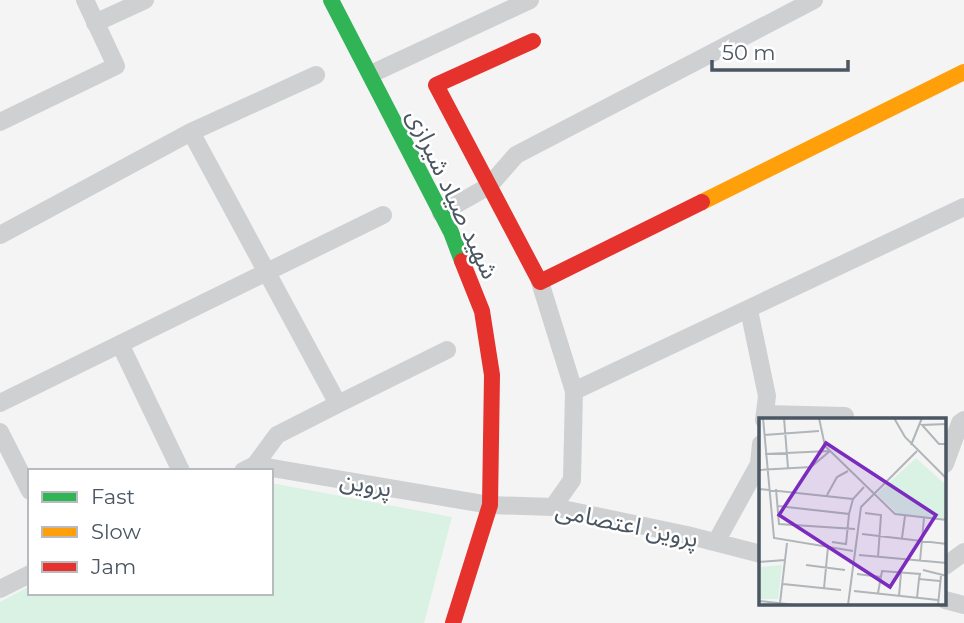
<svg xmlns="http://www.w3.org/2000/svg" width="964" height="623" font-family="Montserrat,'Noto Sans Arabic',sans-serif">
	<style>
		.green { fill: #d9f2e3 }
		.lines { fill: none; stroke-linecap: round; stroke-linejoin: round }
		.street { stroke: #ced0d2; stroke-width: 18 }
		.fast { stroke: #30b455; stroke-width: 16 }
		.slow { stroke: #ff9f0a; stroke-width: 16 }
		.jam { stroke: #e5322d; stroke-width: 16 }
		.labels { text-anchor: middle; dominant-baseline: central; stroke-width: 5; stroke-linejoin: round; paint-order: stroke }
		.street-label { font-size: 24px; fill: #4a5661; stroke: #fff }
		.inset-road { fill: none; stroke: #b0b5b9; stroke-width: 2 }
		.view { fill: #7b2cbf; fill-opacity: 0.15; stroke: #7b2cbf; stroke-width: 3.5 }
		.inset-edge { fill: none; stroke: #4a5661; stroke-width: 3.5 }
	</style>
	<rect width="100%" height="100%" fill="#f4f4f4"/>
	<path class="green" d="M 271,483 L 452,517 L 424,623 L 0,623 L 0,602 L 30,586 L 30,593 L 271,593 Z"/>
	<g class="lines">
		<path class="street" d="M 95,23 L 145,0
			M 371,74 L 530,0
			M 0,122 L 116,66 L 85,0
			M 191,132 L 338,404 L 447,350
			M 441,213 L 489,186 L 516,155 L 814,0
			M 0,235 L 191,132 L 316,75
			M 540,282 L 574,391 L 572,480 L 553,507
			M 749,310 L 767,396 L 764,420
			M 120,344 L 181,471
			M 574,391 L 964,207
			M 0,403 L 383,215
			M 765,414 L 845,416
			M 0,432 L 30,491
			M 945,464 L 960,423 L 964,420
			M 255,465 L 277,435 L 338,404
			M 243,471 L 255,465 L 490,505 L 553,507 L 687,535 L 761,554
			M 716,542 L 759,464 L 761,444
			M 945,566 L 964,552
			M 0,589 L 30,574
			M 945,600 L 964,605"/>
		<path class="fast" d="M 331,0 L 451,232 L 462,261"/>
		<path class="slow" d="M 702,202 L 964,72"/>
		<path class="jam" d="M 533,41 L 436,85 L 540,282 L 702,202
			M 453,623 L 490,505 L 492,375 L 482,311 L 462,261"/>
	</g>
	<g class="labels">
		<g class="street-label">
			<text transform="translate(453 194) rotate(65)">شهید صیاد شیرازی</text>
			<text transform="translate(366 484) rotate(10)">پروین</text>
			<text transform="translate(627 524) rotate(12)">پروین اعتصامی</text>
		</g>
	</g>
	<g transform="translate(759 418)">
		<rect width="187" height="187" fill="#f4f4f4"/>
		<path d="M 157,40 L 187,67 L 187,101 L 139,96 L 118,76 ZM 23,147 L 19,181 L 0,181 L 0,149 Z" fill="#d9f2e3"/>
		<path class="inset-road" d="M 4,0 L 15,120 L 94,133M 25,0 L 29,50M 60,0 L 66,28 L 136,96 L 188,102M 135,0 L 146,19 L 188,61M 188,6 L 163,7 L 180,26 L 188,26M 5,17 L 60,13M 152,27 L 163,0M 6,36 L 70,33M 0,52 L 52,49 L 71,33M 0,71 L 94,81M 17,71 L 20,106 L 96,111M 68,77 L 78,59 L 89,53M 19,88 L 90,96 L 87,126 L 73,124M 106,95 L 122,97 L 119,139M 90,96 L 94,81 L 105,69M 103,116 L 188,126M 143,120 L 146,98M 100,137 L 188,145M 161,143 L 165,100M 0,144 L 26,142M 47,147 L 86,152M 164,152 L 188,158M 98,156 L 122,159M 24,166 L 82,172M 65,170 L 69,129M 95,173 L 179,182M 119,175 L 123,153 L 161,156 L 160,161M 140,178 L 142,155M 158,180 L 160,161 L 181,163M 0,183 L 37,187M 21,185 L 28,125M 89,187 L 102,89 L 158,33M 179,187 L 182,158"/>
		<path class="view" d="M 67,25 L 177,97 L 131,169 L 20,97 Z"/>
		<rect width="187" height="187" class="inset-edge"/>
	</g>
	<rect x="28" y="469" width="245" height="126" fill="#ffffff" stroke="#b7bbc0" stroke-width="2"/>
	<rect x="42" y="492" width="35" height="10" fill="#30b455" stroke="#b7bbc0" stroke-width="2"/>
	<text x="91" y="504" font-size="21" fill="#4a5661">Fast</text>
	<rect x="42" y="527" width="35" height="10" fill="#ff9f0a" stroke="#b7bbc0" stroke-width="2"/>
	<text x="91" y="539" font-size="21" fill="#4a5661">Slow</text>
	<rect x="42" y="562" width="35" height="10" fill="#e5322d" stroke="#b7bbc0" stroke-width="2"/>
	<text x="91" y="574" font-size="21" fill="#4a5661">Jam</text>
	<path d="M712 60v10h136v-10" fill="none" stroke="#4a5661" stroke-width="3.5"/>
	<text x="722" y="60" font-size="21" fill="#4a5661" stroke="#ffffff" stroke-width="5" paint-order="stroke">50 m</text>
</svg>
